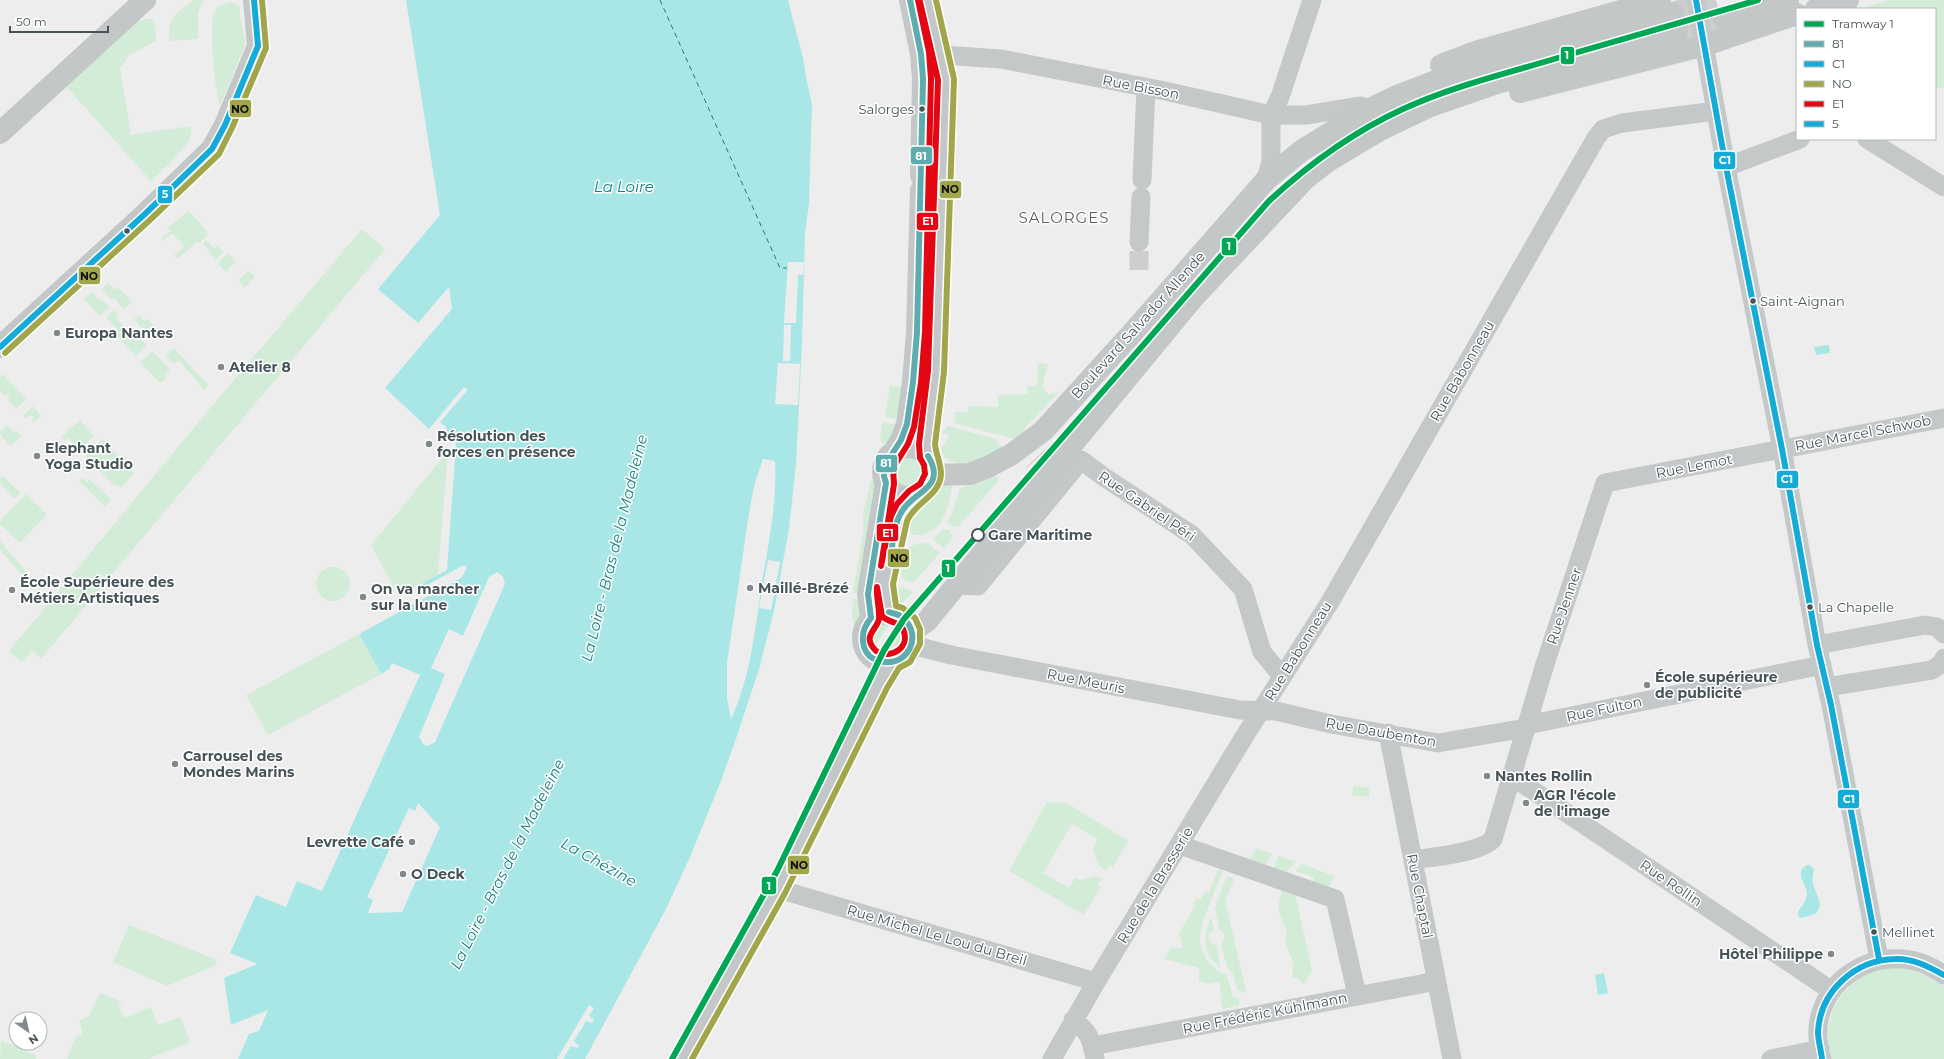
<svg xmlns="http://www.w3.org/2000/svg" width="1944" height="1059" font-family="Montserrat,sans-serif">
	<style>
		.green { fill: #d2ecd7 }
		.water { fill: #a9e7e7; fill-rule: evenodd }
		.pier { fill: #eeeded }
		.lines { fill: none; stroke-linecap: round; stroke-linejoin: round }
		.ferry { stroke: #148081; stroke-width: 1; stroke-dasharray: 5 4; stroke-linecap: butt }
		.minor-tunnel { stroke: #cccecf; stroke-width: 19; stroke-dasharray: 19 10; stroke-linecap: butt }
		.major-tunnel { stroke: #cccecf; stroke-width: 22; stroke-dasharray: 22 11; stroke-linecap: butt }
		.minor { stroke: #c4c8c9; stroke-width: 19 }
		.major { stroke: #c3c7c8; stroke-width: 22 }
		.tram { stroke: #c0c2c4; stroke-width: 1 }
		.bus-1-casing { stroke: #fff; stroke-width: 9 }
		.bus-2-casing { stroke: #fff; stroke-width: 9 }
		.bus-3-casing { stroke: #fff; stroke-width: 9 }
		.bus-4-casing { stroke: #fff; stroke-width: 9 }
		.bus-5-casing { stroke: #fff; stroke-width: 9 }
		.bus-1 { stroke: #5facae; stroke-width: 6 }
		.bus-2 { stroke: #14abd8; stroke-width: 6 }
		.bus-3 { stroke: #a2a64b; stroke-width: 6 }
		.bus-4 { stroke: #e30613; stroke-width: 6 }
		.bus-5 { stroke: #14abd8; stroke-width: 6 }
		.tram-1-casing { stroke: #fff; stroke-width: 9 }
		.tram-1 { stroke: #00a754; stroke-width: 6 }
		.bus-dot { fill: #465358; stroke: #fff; stroke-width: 1.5 }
		.poi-dot { fill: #81898c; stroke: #fff; stroke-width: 1.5 }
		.stop-dot { fill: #fff; stroke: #465358; stroke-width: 2 }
		.labels { text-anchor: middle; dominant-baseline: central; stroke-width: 3; stroke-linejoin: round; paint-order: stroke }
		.bus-label { font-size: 13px; fill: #465358; stroke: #fff; text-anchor: start }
		.street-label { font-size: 14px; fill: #465358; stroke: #fff }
		.poi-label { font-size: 14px; font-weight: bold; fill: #465358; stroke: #fff; text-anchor: start }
		.stop-label { font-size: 14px; font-weight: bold; fill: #465358; stroke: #fff; text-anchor: start }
		.water-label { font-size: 15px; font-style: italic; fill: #148081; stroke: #fff }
		.neighbourhood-label { font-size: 15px; letter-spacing: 1px; fill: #595e61; stroke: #fff }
		.line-badge { stroke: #fff; stroke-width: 1.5 }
		.badge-label { font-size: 11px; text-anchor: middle; font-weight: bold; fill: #fff }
		.pale-badge-label { font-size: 11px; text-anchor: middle; font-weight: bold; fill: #111 }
	</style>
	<rect width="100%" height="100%" fill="#eeeded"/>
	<path class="green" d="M 194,0 L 204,0 L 198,12 L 198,37 L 197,39 L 169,41 C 169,15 175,14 194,0 Z
		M 1889,0 L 1944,0 L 1944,87 L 1935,89 L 1935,9 L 1859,9 Z
		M 231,2 L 239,6 L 245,45 L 220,106 C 215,93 208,21 215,11 C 219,5 225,3 231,2 Z
		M 146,19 L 151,19 L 155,22 L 156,41 L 129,55 L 120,68 L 131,135 L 184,127 L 190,126 C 199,140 161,171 151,181 L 65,85 L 137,22 Z
		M 189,211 L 207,231 L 206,233 L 208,235 L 199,243 L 197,241 L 178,259 L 174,255 L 184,246 L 172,233 L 163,241 L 161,239 L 170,231 L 167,228 Z
		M 362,229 L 385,249 L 41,659 L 32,651 L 22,662 L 9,651 L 212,406 Z
		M 206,240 L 214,249 L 218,246 L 223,252 L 215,260 L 203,243 Z
		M 228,253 L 236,262 L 226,272 L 218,263 Z
		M 248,271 L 255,276 L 245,288 L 238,280 Z
		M 108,283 L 115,290 L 118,287 L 132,302 L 124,309 L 114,298 L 112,300 L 102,289 Z
		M 92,292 L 99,300 L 101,299 L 110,307 L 99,316 L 84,299 Z
		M 114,310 L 119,315 L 116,318 L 128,331 L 131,329 L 147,345 L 135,356 L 115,333 L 118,330 L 106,318 Z
		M 139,315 L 144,321 L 147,319 L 153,325 L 145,332 L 134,319 Z
		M 174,348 L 208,385 L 204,390 L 179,360 L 174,364 L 166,355 Z
		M 153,351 L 170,370 L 164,376 L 166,379 L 160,383 L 140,362 Z
		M 1038,363 L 1048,364 C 1046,376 1038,386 1049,395 L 1060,391 L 1018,436 L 1014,439 L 955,423 L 955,412 L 968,412 L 969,406 L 998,407 L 998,395 L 1027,394 L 1027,386 L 1037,386 Z
		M 3,374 L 26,399 L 16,409 L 7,399 L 10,397 L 7,394 L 5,396 L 0,391 L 0,377 Z
		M 890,386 L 902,387 L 896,419 L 885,417 Z
		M 33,406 L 41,416 L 34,423 L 32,420 L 34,418 L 31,415 L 26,419 L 23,415 Z
		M 80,420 L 94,436 L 79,450 L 68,438 L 65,441 L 61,437 Z
		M 883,422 L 898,425 L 887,444 L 882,443 L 880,439 Z
		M 7,425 L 14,433 L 16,431 L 21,437 L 10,446 L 0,434 L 0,431 Z
		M 947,426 L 996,439 L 998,445 L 1002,446 L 1004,450 L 962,467 L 961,463 C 951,464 942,458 941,448 L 946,443 L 949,434 L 942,433 Z
		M 102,439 L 134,473 L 121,488 L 117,485 L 115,486 L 85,456 Z
		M 448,451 L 438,575 L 399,597 L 371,545 Z
		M891 472a18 18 0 1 1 36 0a18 18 0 1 1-36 0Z
		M 2,476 L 21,493 L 15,499 L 5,489 L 0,481 Z
		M 997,476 L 1000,478 L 998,481 L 960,525 L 954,527 L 947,522 L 953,511 L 960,488 Z
		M 82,478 L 87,482 L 89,479 L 111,499 L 105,507 L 79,481 Z
		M 871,480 L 875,482 L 873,507 L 859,593 L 853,593 L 863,534 L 863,515 Z
		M 941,482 L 953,482 C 949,505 944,537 913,535 L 910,531 L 911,523 L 909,521 L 915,505 L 933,495 Z
		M 26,494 L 47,514 L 20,543 L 0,524 L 0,521 Z
		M 943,529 L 949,530 L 953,537 L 944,549 L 933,539 Z
		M 0,541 L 38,586 L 35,589 L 0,550 Z
		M 927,543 L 940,553 L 915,581 L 908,582 L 903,579 L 901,575 C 904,553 901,544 927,543 Z
		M316 584a17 17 0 1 1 34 0a17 17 0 1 1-34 0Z
		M 902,587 L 911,590 L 912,593 L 901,605 L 899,603 L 897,589 Z
		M 853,599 L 859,599 L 860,616 L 855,629 L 852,617 Z
		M 887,619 L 892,620 L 873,649 C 865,636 872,622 887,619 Z
		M 902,627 C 908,642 903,657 884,656 Z
		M 359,634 L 381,674 L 268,735 L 246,695 Z
		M 1354,786 L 1369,788 L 1369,797 L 1352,795 Z
		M 1047,802 L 1067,803 L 1128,841 L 1113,867 L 1109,865 L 1106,871 L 1098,865 L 1093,848 L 1098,839 L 1072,824 L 1043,873 L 1069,888 L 1075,878 L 1081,880 L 1096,876 L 1101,879 L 1098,885 L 1101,887 L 1084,915 L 1009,871 Z
		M 1256,848 L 1272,854 L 1264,868 L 1249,863 Z
		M 1278,856 L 1296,862 L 1284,874 L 1273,870 Z
		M 1302,864 L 1334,876 L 1326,893 L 1310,889 L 1314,877 L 1295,871 Z
		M 1218,869 L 1223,871 C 1217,886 1198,928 1200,941 C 1202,957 1212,970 1227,975 L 1233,997 L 1239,1000 L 1239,1005 L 1223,1009 L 1220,998 L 1222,997 L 1219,982 L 1208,984 L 1199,981 L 1199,968 L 1164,959 L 1171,947 L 1183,949 L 1179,933 L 1196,905 L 1193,903 L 1197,898 L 1200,900 L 1205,892 L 1209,893 Z
		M 1227,876 L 1234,879 L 1226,899 L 1225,900 L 1246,991 L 1244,993 L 1237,989 L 1233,974 L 1227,967 L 1221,944 L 1225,937 L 1223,932 L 1219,929 L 1215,907 Z
		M 1282,889 L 1295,892 L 1312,971 L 1304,984 L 1297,978 L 1292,979 L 1293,962 L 1285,943 L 1287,932 L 1281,918 L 1278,906 Z
		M 1211,916 L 1214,930 L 1209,933 L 1209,939 L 1212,944 L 1217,946 L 1220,967 C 1201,952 1204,937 1211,916 Z
		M 129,925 L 217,960 L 216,965 L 167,986 L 113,962 Z
		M 1891,967 C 1912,970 1928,973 1944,987 L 1944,1059 L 1832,1059 C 1821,1030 1833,995 1860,978 C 1869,972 1880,970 1891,967 Z
		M 100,993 L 123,1002 L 118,1004 L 124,1018 L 151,1007 L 158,1025 L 180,1017 L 190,1042 L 148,1059 L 67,1059 L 75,1038 L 83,1034 L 79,1021 L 89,1016 Z
		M 1,1040 L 37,1056 L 36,1059 L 0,1059 Z"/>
	<path class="water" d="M 406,0 L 788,0 L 803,58 L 806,77 L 812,104 L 809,203 L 805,233 L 802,344 L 796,464 L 789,529 L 774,611 L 759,669 L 737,736 L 721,781 L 690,857 L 665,911 L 585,1059 L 238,1059 L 249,1034 L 259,1031 L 268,1010 L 231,1025 L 224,978 L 257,964 L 230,953 L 256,895 L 286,907 L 297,881 L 322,891 L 420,675 L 392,663 L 389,669 L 381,674 L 359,634 L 461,578 L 467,568 L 464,565 L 425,586 L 421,584 L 447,570 L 456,443 L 446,434 L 447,428 L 440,422 L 468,390 L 464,387 L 429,429 L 385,388 L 452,309 L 449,287 L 418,323 L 378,289 L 440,215 ZM 763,459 L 775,461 C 777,502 769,542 762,582 C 755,629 751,676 731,719 L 727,698 L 727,663 L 750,507 L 755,483 Z
		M 1829,345 L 1830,353 L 1816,355 L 1814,347 Z
		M 1807,865 L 1810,865 L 1814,870 C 1813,875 1812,879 1813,884 C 1815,894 1826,904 1815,914 L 1801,918 L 1798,916 L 1798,912 C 1801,907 1807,900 1807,894 C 1807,884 1793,872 1807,865 Z
		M 1604,973 L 1608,993 L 1598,995 L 1595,975 Z"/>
	<path class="pier" d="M 788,262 L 804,262 L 803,275 L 798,275 L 796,323 L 784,323 Z
		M 784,325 L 791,325 L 790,361 L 783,361 Z
		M 778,363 L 800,364 L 798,405 L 775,404 Z
		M 768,560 L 780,562 L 771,610 L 759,608 Z
		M 497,572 L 503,577 L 505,584 L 435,742 L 427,746 L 424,745 L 419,737 L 445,674 L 431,668 L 449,629 L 463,636 L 489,577 Z
		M 418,803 L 440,827 L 402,912 L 368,913 L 373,900 L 367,897 L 409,808 L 415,811 Z
		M 589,1005 L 594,1008 L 589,1016 L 594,1020 L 592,1023 L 586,1021 L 574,1041 L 579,1046 L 578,1048 L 571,1046 L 563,1059 L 557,1059 Z"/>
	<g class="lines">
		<path class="ferry" d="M 660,0 L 780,268 L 787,268"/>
		<path class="minor-tunnel" d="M 1139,270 L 1139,242"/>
		<path class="major-tunnel" d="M 1673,13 L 1716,0
			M 1677,31 L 1724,18"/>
		<path class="minor" d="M 1696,0 L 1726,167 L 1782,449 L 1817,645 L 1831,705 L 1879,959
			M 927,54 L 1001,59 L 1165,91 L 1271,115 L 1306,115 L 1361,106
			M 1867,139 L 1944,187
			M 1726,167 L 1800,139
			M 1142,180 L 1146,87
			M 1266,180 L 1271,161 L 1271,115 L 1280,97 L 1312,0
			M 1139,242 L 1141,197
			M 957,585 L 978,586 L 1081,460 L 1104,477 L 1192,535 L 1243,589 L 1262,652 L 1282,676
			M 912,645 L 951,655 L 1240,710 L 1276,711 L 1331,724 L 1438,743 L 1520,729 L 1525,730
			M 1817,645 L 1925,625 L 1937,627 L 1944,634
			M 1827,687 L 1932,670 L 1942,663 L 1944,658
			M 1527,725 L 1822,665
			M 1388,733 L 1452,1059
			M 1510,775 L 1832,991
			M 1180,845 L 1335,899 L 1357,995
			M 1413,860 C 1432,857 1481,853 1493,839 L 1545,664 L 1605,483 L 1944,418
			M 778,889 L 1096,982
			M 1073,1020 C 1090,1032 1091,1039 1095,1059
			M 1092,1046 L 1437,981
			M 1052,1059 L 1096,982 L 1244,737 L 1330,602 L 1596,138 L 1603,129 L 1622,123 L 1716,111
			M 1771,1059 L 1820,1049
			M 1822,1059 C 1798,985 1883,930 1944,975"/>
		<path class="major" d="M 910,0 L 921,54 L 923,79 L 921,176
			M 928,0 L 946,79 L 943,177
			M 1816,9 L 1848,0
			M 1724,18 L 1788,0
			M 1441,65 L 1478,51 L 1660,0
			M 1520,92 L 1705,45 L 1797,14
			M 0,133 L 145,0
			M 0,347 L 146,213 L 212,149 L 225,125 L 258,46 L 254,0
			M883 472a25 25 0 1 1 50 0a25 25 0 1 1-50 0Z
			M 893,453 L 901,440 L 907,424 L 913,382 L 917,332 L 921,190
			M 928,456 L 927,444 L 936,372 L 943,191
			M 933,475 L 970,474 L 988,467 L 1012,454 L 1043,431 L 1134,331 L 1266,180 L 1301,151 L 1368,110 L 1397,96 L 1446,77 L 1673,13
			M 889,612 L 885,584 L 894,537 L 899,518 L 904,507 L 914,497
			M863 638a25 25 0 1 1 50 0a25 25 0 1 1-50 0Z
			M 871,618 L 868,594 L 886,483
			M 912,631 L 927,621 L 940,605 L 1193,298 L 1306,178 L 1328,161 L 1380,130 L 1430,106 L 1494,84 L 1677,31
			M 683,1059 L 778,889 L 880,684 L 893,662"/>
		<path class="tram" d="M 1027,467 L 1070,427"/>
		<g class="bus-1-casing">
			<path id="bus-1" d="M 891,555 C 893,541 894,525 901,513 C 912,491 948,489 928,456
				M 871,618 L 868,594 L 886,483 L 884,476 L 885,465 L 901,440 L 907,424 L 913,382 L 917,332 L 923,79 L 921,54 L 910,0
				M 871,618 C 864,626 861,636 864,647 C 866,654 872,659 879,661 C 907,669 924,636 903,618 C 900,614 894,614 889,612"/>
		</g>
		<g class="bus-2-casing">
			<path id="bus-2" d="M 1696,0 L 1726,167 L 1782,449 L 1817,645 L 1831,705 L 1879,959
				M 1822,1059 C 1821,1050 1818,1040 1818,1032 C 1820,991 1855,960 1895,959 C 1913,958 1929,967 1944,975"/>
		</g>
		<g class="bus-3-casing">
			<path id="bus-3" d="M 5,353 L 151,219 L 219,154 L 232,128 L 266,48 L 262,0
				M 692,1059 L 785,893 L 887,688 L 899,668 L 910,662 L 920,644 L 920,629 L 915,618 L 903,608 L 896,606 L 893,584 L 907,521 C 915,502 940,496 941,474 C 941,463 936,455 935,444 L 944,372 L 954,79 L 936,0"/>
		</g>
		<g class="bus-4-casing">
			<path id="bus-4" d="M 918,0 L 929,52 L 931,79 L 925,332 L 921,383 L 914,427 L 908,444 L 893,468 L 894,484 L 881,566 L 891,516 L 897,504 L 909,491 L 920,484 L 925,474 L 924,465 L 920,458 L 919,444 L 928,371 L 938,80 L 920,2
				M 877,587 L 882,616 C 888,623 899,621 903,629 C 911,647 892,660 876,651 C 861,636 877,630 879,619 C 880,608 876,598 877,587 Z"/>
		</g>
		<g class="bus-5-casing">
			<path id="bus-5" d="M 0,347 L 146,213 L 212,149 L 225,125 L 258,46 L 254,0"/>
		</g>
		<use href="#bus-1" class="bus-1"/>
		<use href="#bus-2" class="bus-2"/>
		<use href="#bus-3" class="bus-3"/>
		<use href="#bus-4" class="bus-4"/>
		<use href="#bus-5" class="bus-5"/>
		<g class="tram-1-casing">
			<path id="tram-1" d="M 672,1059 L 777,871 L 884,650 L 904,619 L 1269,201 C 1309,164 1353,132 1403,109 C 1453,86 1508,73 1561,57 C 1626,38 1692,19 1758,0"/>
		</g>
		<use href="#tram-1" class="tram-1"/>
	</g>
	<g class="bus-dot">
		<circle cx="922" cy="109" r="3.5"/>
		<circle cx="127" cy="231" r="3.5"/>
		<circle cx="1753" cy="301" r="3.5"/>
		<circle cx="1810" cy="607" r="3.5"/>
		<circle cx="1874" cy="932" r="3.5"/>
	</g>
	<g class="poi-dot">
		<circle cx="57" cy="333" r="4"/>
		<circle cx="221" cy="367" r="4"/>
		<circle cx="429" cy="444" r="4"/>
		<circle cx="37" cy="456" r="4"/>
		<circle cx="750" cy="588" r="4"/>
		<circle cx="12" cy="590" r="4"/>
		<circle cx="363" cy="597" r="4"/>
		<circle cx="1647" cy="685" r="4"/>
		<circle cx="175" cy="764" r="4"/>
		<circle cx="1487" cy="776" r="4"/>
		<circle cx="1526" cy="803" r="4"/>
		<circle cx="412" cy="842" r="4"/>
		<circle cx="403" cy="874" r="4"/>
		<circle cx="1831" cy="954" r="4"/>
	</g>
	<circle class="stop-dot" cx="978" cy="535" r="6"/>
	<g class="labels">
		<g class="bus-label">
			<text x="914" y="109" text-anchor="end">Salorges</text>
			<text x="1760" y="301">Saint-Aignan</text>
			<text x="1818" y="607">La Chapelle</text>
			<text x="1882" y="932">Mellinet</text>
		</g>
		<g class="street-label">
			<text transform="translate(1141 87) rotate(11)">Rue Bisson</text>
			<text transform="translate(1138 325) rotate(-48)">Boulevard Salvador Allende</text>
			<text transform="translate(1462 371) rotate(-60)">Rue Babonneau</text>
			<text transform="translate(1863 433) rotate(-11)">Rue Marcel Schwob</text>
			<text transform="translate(1694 466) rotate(-11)">Rue Lemot</text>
			<text transform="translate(1147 506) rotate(34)">Rue Gabriel Péri</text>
			<text transform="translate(1564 606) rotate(-71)">Rue Jenner</text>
			<text transform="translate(1298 651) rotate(-58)">Rue Babonneau</text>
			<text transform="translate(1086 681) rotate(11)">Rue Meuris</text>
			<text transform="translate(1604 709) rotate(-12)">Rue Fulton</text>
			<text transform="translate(1381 732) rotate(10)">Rue Daubenton</text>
			<text transform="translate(1671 883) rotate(34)">Rue Rollin</text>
			<text transform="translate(1155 885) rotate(-59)">Rue de la Brasserie</text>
			<text transform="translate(1420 896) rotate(79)">Rue Chaptal</text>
			<text transform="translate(937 935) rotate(16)">Rue Michel Le Lou du Breil</text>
			<text transform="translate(1265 1013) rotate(-11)">Rue Frédéric Kühlmann</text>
		</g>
		<g class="poi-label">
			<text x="65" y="333">Europa Nantes</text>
			<text x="229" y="367">Atelier 8</text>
			<text x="437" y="436">Résolution des<tspan x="437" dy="16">forces en présence</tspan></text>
			<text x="45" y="448">Elephant<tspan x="45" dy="16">Yoga Studio</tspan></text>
			<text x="20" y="582">École Supérieure des<tspan x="20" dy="16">Métiers Artistiques</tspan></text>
			<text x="758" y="588">Maillé-Brézé</text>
			<text x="371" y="589">On va marcher<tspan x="371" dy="16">sur la lune</tspan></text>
			<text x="1655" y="677">École supérieure<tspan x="1655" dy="16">de publicité</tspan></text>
			<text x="183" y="756">Carrousel des<tspan x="183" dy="16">Mondes Marins</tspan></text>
			<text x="1495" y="776">Nantes Rollin</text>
			<text x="1534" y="795">AGR l'école<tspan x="1534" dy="16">de l'image</tspan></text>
			<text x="404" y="842" text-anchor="end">Levrette Café</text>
			<text x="411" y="874">O Deck</text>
			<text x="1823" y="954" text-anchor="end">Hôtel Philippe</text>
		</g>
		<g class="stop-label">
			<text x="988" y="535">Gare Maritime</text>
		</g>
		<g class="water-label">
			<text x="624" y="186">La Loire</text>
			<text transform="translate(614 548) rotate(-76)">La Loire - Bras de la Madeleine</text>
			<text transform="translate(599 862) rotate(29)">La Chézine</text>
			<text transform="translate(507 864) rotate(-63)">La Loire - Bras de la Madeleine</text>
		</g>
		<g class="neighbourhood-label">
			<text x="1064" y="217">SALORGES</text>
		</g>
	</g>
	<g class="line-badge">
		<rect x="1560" y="46" width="15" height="19" rx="4" fill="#00a754"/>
		<rect x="229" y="99" width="23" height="19" rx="4" fill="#a2a64b"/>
		<rect x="910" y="146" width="23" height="19" rx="4" fill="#5facae"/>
		<rect x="1713" y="151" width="23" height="19" rx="4" fill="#14abd8"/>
		<rect x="939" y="180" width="23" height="19" rx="4" fill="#a2a64b"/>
		<rect x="157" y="185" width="16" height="19" rx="4" fill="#14abd8"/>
		<rect x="916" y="212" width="23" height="19" rx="4" fill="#e30613"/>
		<rect x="1221" y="237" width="16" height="19" rx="4" fill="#00a754"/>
		<rect x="78" y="266" width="23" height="19" rx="4" fill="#a2a64b"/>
		<rect x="875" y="454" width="23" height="19" rx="4" fill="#5facae"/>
		<rect x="1776" y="470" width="23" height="19" rx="4" fill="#14abd8"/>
		<rect x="876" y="523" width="23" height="19" rx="4" fill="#e30613"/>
		<rect x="887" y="548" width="23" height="20" rx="4" fill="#a2a64b"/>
		<rect x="941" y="559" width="15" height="19" rx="4" fill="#00a754"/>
		<rect x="1837" y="789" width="23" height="20" rx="4" fill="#14abd8"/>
		<rect x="787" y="855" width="23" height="20" rx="4" fill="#a2a64b"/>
		<rect x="761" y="876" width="16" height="19" rx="4" fill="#00a754"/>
	</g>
	<g class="badge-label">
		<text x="1567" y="59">1</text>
		<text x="921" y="160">81</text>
		<text x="1725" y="164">C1</text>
		<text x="165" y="198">5</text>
		<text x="928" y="225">E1</text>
		<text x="1229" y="250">1</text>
		<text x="886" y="467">81</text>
		<text x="1787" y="483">C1</text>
		<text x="888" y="537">E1</text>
		<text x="948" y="572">1</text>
		<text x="1849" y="803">C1</text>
		<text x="769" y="890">1</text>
	</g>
	<g class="pale-badge-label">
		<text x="240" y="113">NO</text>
		<text x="950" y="193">NO</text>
		<text x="89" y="280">NO</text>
		<text x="899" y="562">NO</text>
		<text x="799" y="869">NO</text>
	</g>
	<rect x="1796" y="8" width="140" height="132" fill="#ffffff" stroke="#b5babc"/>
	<rect x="1804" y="21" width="20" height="6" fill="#00a754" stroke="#b5babc"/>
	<text x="1832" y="28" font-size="12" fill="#465358">Tramway 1</text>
	<rect x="1804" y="41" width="20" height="6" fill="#5facae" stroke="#b5babc"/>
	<text x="1832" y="48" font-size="12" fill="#465358">81</text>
	<rect x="1804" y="61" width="20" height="6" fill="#14abd8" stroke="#b5babc"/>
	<text x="1832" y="68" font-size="12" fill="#465358">C1</text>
	<rect x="1804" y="81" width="20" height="6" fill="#a2a64b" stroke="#b5babc"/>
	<text x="1832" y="88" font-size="12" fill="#465358">NO</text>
	<rect x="1804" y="101" width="20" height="6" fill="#e30613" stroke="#b5babc"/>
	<text x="1832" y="108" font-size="12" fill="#465358">E1</text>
	<rect x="1804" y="121" width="20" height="6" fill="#14abd8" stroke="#b5babc"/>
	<text x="1832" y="128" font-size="12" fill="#465358">5</text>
	<g transform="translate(28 1031) rotate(146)"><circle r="19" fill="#ffffff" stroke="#b5babc"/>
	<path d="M0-3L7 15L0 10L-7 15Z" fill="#81898c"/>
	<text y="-6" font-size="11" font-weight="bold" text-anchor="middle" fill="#465358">N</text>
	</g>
	<path d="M10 26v6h98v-6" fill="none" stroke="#465358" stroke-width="2"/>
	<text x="16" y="26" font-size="12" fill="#465358" stroke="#ffffff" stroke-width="3" paint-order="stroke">50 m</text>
</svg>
